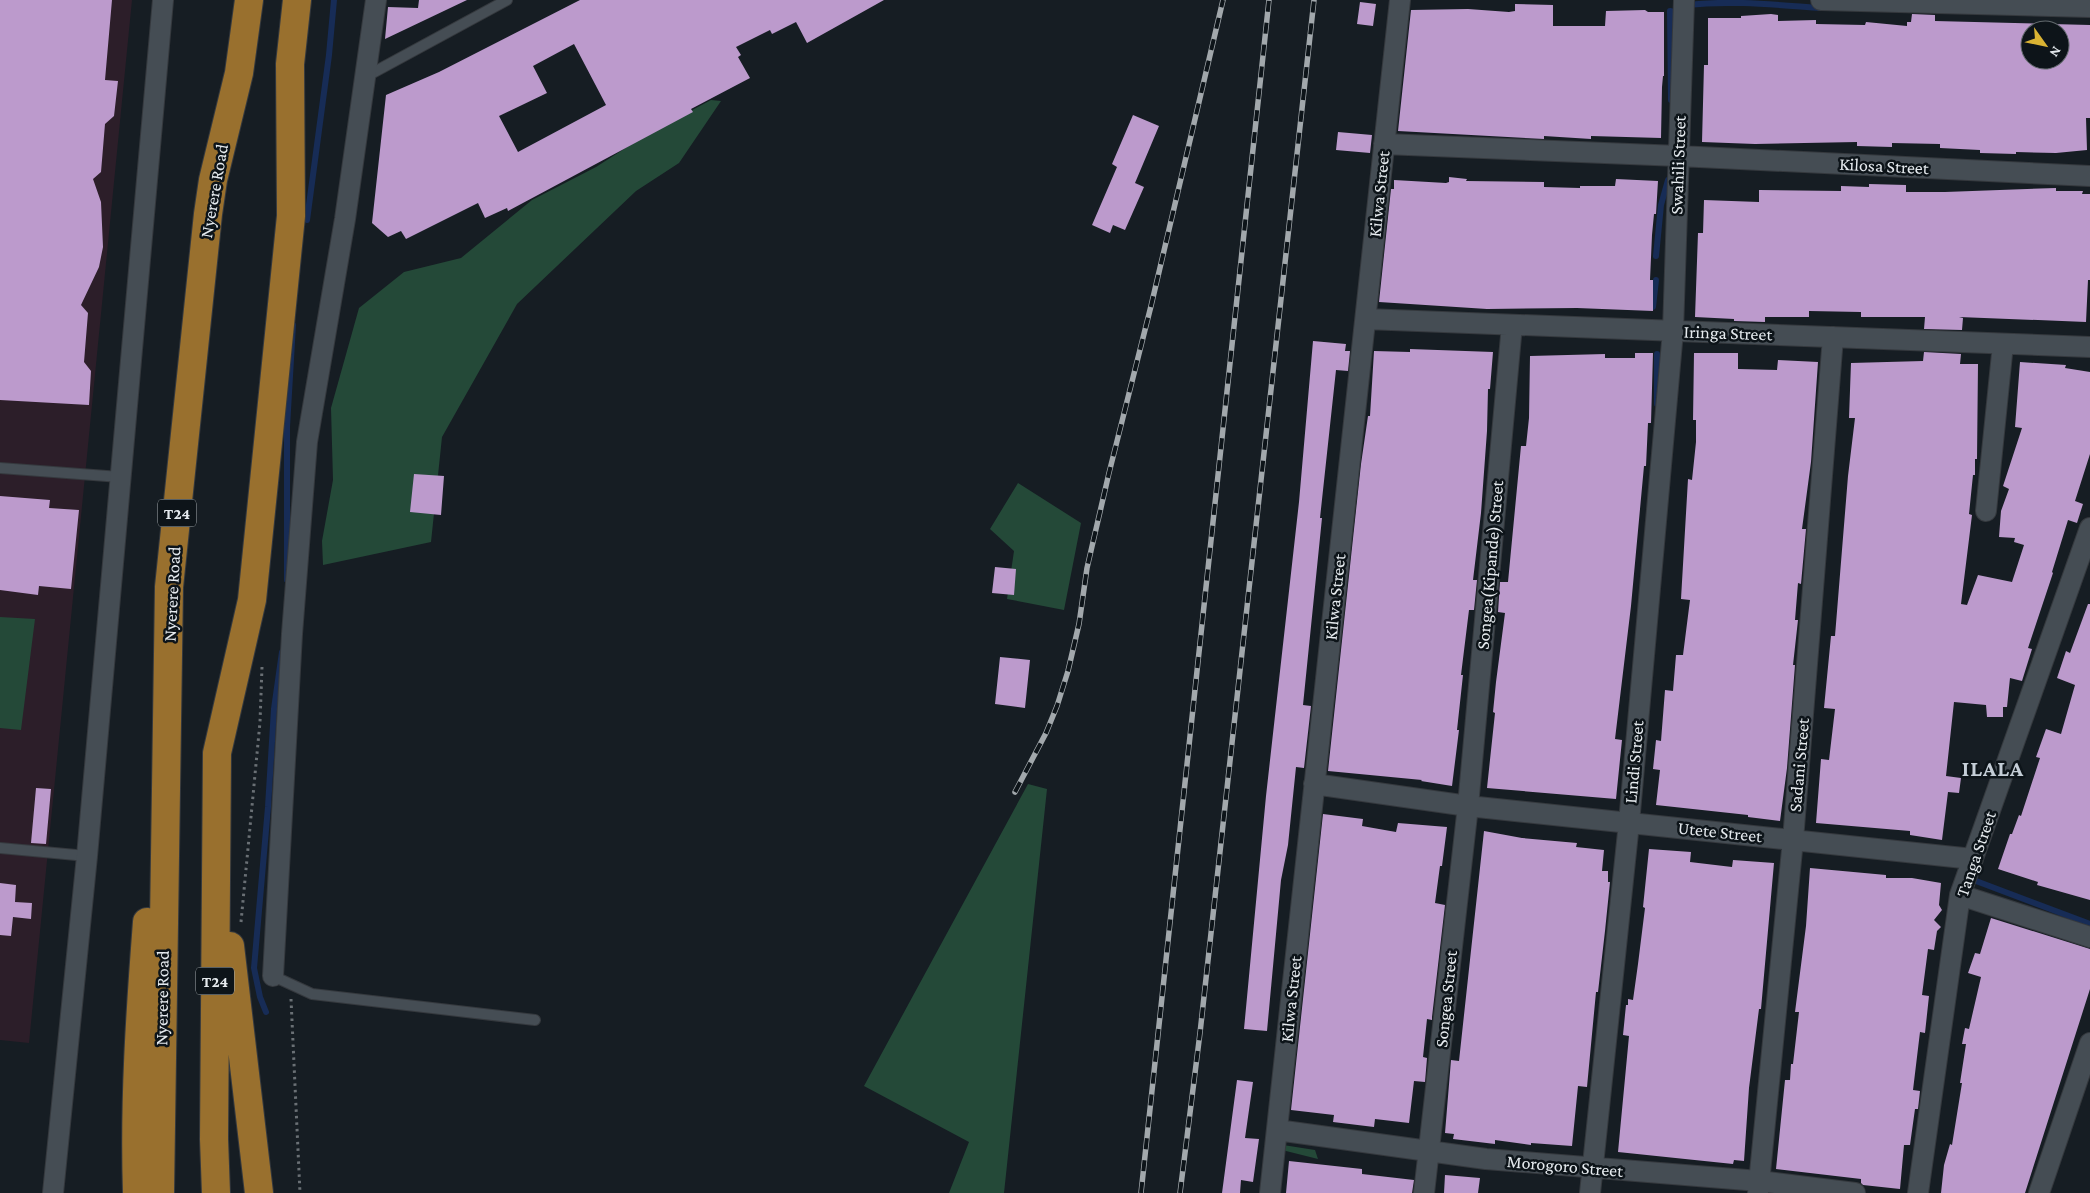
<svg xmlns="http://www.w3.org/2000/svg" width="2090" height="1193" font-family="'Crimson Pro',serif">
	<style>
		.industrial { fill: #2c1e29 }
		.green { fill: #244938 }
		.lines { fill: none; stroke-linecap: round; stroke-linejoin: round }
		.stream { stroke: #172c56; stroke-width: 6 }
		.building { fill: #bc9acc; fill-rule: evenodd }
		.service-casing { stroke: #35393e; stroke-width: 12 }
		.minor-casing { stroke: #35393e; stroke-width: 22 }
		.trunk-casing { stroke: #35393e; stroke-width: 30 }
		.path { stroke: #6a7075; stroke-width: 3; stroke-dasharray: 2.5 4; stroke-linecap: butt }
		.service { stroke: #454d54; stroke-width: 10 }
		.minor { stroke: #454d54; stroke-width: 20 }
		.trunk { stroke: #99702e; stroke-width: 28 }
		.rail-casing { stroke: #a2a8ac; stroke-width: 5.5 }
		.rail { stroke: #0d1419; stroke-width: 4; stroke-dasharray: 11; stroke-linecap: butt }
		.labels { text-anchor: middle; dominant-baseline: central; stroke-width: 5; stroke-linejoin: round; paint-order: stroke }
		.shield { fill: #0d1419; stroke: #a4aaae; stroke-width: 1 }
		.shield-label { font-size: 16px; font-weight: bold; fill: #e5eaee }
		.street-label { font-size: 18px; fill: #e5eaee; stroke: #0d1419 }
		.district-label { font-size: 22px; font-weight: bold; letter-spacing: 1px; fill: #c4cdd6; stroke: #0d1419 }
	</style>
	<rect width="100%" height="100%" fill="#161d23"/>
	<path class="industrial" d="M 0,0 L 132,0 L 29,1043 L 0,1040 Z"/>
	<path class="green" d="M 711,100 L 721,101 L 679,163 L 636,191 L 517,304 L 442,437 L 431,542 L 323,565 L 322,541 L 333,480 L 331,408 L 359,308 L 404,272 L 461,258 L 532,200 L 596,167 L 649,133 Z
		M 1018,483 L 1081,523 L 1064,610 L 1007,599 L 1014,551 L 990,529 Z
		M 0,617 L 35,619 L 21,730 L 0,728 Z
		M 1028,784 L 1047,789 L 1004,1193 L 949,1193 L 969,1142 L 864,1086 Z
		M 1283,1145 L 1315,1150 L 1318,1159 L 1282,1150 Z"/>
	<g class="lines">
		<path class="stream" d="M 1687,5 C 1731,0 1777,5 1821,8
			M 1671,100 L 1670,11 L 1678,13
			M 307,220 L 329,55 L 334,0
			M 1656,256 L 1661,205 L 1668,180
			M 1653,307 L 1656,280
			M 1657,404 L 1657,354
			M 287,580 L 287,427 L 293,325
			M 1976,881 L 2090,924
			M 266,1012 L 260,997 L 254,968 L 268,807 L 274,709 L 282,652"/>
	</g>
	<path class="building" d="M 0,0 L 112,0 L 105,80 L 118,81 L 114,116 L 105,124 L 101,172 L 93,179 L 101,202 L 103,247 L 99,267 L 81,305 L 88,313 L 84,362 L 91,371 L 89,405 L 0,400 Z
		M 419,0 L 467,0 L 385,39 L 388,7 L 418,8 Z
		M 580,0 L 884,0 L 807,43 L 796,22 L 772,34 L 770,30 L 736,47 L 741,55 L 738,57 L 750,78 L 691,109 L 693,112 L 508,211 L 507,208 L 485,218 L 478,203 L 406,239 L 401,231 L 388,237 L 372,223 L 386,95 L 439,72 ZM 574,44 L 606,105 L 518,152 L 499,116 L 547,93 L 533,66 Z
		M 1360,2 L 1376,4 L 1373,26 L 1357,24 Z
		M 1515,4 L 1553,5 L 1553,26 L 1605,26 L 1606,11 L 1645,10 L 1648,12 L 1664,12 L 1664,76 L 1663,76 L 1662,87 L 1661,138 L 1591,136 L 1591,139 L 1544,136 L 1544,139 L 1398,131 L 1411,10 L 1468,9 L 1509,12 L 1515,11 Z
		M 1771,14 L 1778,15 L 1778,21 L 1816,20 L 1816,24 L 1865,25 L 1866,22 L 1907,26 L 1907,22 L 1911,22 L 1912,14 L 1935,15 L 1935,21 L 2090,25 L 2090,118 L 2086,118 L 2087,150 L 2056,153 L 2016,152 L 2016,154 L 1980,153 L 1980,150 L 1940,148 L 1940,144 L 1892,143 L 1892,147 L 1857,146 L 1857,142 L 1755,144 L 1702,142 L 1704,65 L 1708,65 L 1708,18 L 1741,18 L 1741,16 ZM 2030,30 L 2060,30 L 2060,60 L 2030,60 Z
		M 1133,115 L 1159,126 L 1135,183 L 1144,187 L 1125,230 L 1113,225 L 1110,233 L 1092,225 L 1117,167 L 1112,164 Z
		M 1338,132 L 1372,135 L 1370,153 L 1336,150 Z
		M 1449,177 L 1467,179 L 1466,181 L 1544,182 L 1544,187 L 1580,188 L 1580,186 L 1615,186 L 1616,179 L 1658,181 L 1656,214 L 1654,214 L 1652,235 L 1650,280 L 1653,280 L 1653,311 L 1577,308 L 1487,309 L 1379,302 L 1391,189 L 1394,189 L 1394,180 L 1446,183 L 1449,182 Z
		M 1869,184 L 1906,185 L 1906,192 L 1945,192 L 2056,188 L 2056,191 L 2083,191 L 2082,194 L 2090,194 L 2090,280 L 2088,280 L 2086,322 L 1959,317 L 1963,318 L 1962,330 L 1924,329 L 1925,317 L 1861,317 L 1861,312 L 1809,311 L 1809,317 L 1765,317 L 1765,322 L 1734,321 L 1734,319 L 1695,317 L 1698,233 L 1703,233 L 1704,200 L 1759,202 L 1759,190 L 1841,191 L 1841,186 L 1869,187 Z
		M 1313,341 L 1346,344 L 1345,351 L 1350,351 L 1348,371 L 1336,370 L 1320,518 L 1322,518 L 1303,705 L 1311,706 L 1304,768 L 1296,767 L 1288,845 L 1281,880 L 1267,1031 L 1244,1029 L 1266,796 L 1299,502 Z
		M 1410,349 L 1493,352 L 1490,389 L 1488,389 L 1487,431 L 1481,513 L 1473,580 L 1477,580 L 1474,610 L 1469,610 L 1461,675 L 1463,675 L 1457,730 L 1459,730 L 1452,786 L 1421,781 L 1422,780 L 1328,771 L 1361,464 L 1368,416 L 1370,416 L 1374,351 L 1410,352 Z
		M 1924,352 L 1961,354 L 1960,364 L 1978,364 L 1977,459 L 1975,459 L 1975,475 L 1973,475 L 1969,514 L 1972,515 L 1961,604 L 1967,605 L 1978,575 L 2012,582 L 2024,545 L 2014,542 L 2015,538 L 1999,537 L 2001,511 L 2009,489 L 2003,486 L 2022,428 L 2015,427 L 2020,362 L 2066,365 L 2065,368 L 2090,372 L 2090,454 L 2075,501 L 2083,504 L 2077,523 L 2068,520 L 2052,572 L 2053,573 L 2028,648 L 2032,649 L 2022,681 L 2010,678 L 2007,707 L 2003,707 L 2003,717 L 1987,717 L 1986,705 L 1954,702 L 1946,776 L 1961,778 L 1959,793 L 1948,792 L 1942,840 L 1910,835 L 1910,831 L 1816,823 L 1821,759 L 1829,760 L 1835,709 L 1824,708 L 1831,636 L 1835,636 L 1848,476 L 1855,418 L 1849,418 L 1851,363 L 1923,361 Z
		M 1635,353 L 1653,353 L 1651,423 L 1648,423 L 1646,466 L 1644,466 L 1631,606 L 1615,739 L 1622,740 L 1616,799 L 1487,788 L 1495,713 L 1493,712 L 1496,682 L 1505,613 L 1498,612 L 1500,582 L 1508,582 L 1521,446 L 1526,446 L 1529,418 L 1530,356 L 1605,354 L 1605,358 L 1635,358 Z
		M 1694,353 L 1738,353 L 1738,369 L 1777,370 L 1778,360 L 1818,362 L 1811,462 L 1802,529 L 1806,529 L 1801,584 L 1798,583 L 1795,620 L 1798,620 L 1793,665 L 1795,665 L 1787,768 L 1780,821 L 1748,817 L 1748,815 L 1656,805 L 1660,770 L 1653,769 L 1656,740 L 1661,741 L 1665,690 L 1673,691 L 1676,655 L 1683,655 L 1690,600 L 1681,599 L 1688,479 L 1692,480 L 1696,442 L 1696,420 L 1693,420 Z
		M 414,474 L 444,476 L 441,515 L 410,512 Z
		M 0,496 L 50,500 L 49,508 L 79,510 L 71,589 L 39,586 L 38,595 L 0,590 Z
		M 995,567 L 1016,569 L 1014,595 L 992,593 Z
		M 2088,604 L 2090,604 L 2090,900 L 2037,885 L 2038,882 L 1998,869 L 2010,834 L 2012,834 L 2019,815 L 2021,816 L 2040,758 L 2036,757 L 2046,729 L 2061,734 L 2075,685 L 2057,678 L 2066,651 L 2070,653 Z
		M 1000,657 L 1030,660 L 1025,708 L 995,704 Z
		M 36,788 L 51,789 L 46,844 L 31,843 Z
		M 1323,814 L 1363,819 L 1362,826 L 1396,832 L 1398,823 L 1447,827 L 1442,866 L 1440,866 L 1435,903 L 1445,905 L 1432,1017 L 1432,1020 L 1427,1019 L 1423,1057 L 1427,1058 L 1425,1082 L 1414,1081 L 1409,1123 L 1375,1119 L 1374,1127 L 1333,1122 L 1334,1115 L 1291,1110 Z
		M 1484,831 L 1522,838 L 1577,843 L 1576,847 L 1604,850 L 1602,871 L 1608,871 L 1608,882 L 1610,882 L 1605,931 L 1598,992 L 1596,992 L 1587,1087 L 1578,1086 L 1572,1146 L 1531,1143 L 1531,1145 L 1495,1140 L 1495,1144 L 1453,1139 L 1454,1134 L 1445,1133 L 1451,1060 L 1459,1061 Z
		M 1649,849 L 1691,852 L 1690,862 L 1732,867 L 1733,860 L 1774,863 L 1761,1009 L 1759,1009 L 1749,1088 L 1744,1161 L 1734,1160 L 1733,1164 L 1618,1152 L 1629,1036 L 1623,1035 L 1626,1005 L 1628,1005 L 1628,999 L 1633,1000 L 1638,964 L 1645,908 L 1643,907 Z
		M 1810,868 L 1886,875 L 1886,878 L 1912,878 L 1941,883 L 1939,905 L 1942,910 L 1934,920 L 1941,927 L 1937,931 L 1934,950 L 1928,949 L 1922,995 L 1929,996 L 1925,1033 L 1920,1032 L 1913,1090 L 1920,1091 L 1918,1109 L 1915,1109 L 1910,1145 L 1904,1145 L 1900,1189 L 1863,1185 L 1861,1183 L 1861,1179 L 1776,1169 L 1785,1080 L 1790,1080 L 1791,1064 L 1793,1064 L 1799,1012 L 1795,1012 L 1806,926 Z
		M 0,883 L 16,885 L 15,902 L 32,903 L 31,919 L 13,917 L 11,936 L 0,935 Z
		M 1991,918 L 2090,949 L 2090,989 L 2025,1193 L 1941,1193 L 1944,1165 L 1950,1144 L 1952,1145 L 1962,1083 L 1960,1083 L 1966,1044 L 1962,1044 L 1965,1028 L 1969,1029 L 1981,977 L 1968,973 L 1975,953 L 1980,954 Z
		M 1237,1080 L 1253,1082 L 1245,1138 L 1259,1139 L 1253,1182 L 1241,1180 L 1240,1193 L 1222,1193 Z
		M 1289,1161 L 1362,1169 L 1362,1174 L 1414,1180 L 1412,1193 L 1286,1193 Z
		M 1445,1175 L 1480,1178 L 1478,1193 L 1444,1193 Z"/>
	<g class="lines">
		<g class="service-casing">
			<path id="service" d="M 367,76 L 507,0
				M 0,468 L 120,477
				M 0,848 L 87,856
				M 273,976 L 312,994 L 535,1020"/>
		</g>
		<g class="minor-casing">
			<path id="minor" d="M 1821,0 L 2090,7
				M 1384,144 L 1679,156 L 2090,176
				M 1366,319 L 2090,347
				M 1986,511 L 2003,344
				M 1314,784 L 1468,806 L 1973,859
				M 1960,895 L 2090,937
				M 273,976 L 292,634 L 307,442 L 345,219 L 376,0
				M 1277,1130 L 1486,1159 L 1759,1181 L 1855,1193
				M 53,1193 L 87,856 L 163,0
				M 1270,1193 L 1400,0
				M 1424,1193 L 1468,806 L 1512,325
				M 1590,1193 L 1629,823 L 1673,331 L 1684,0
				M 1758,1193 L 1793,840 L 1833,337
				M 1918,1193 L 1960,895 L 2090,528
				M 2039,1193 L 2090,1043"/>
		</g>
		<g class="trunk-casing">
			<path id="trunk" d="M 230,946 L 259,1193
				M 137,1193 C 134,1102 140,1013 147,922
				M 160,1193 L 169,587 L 208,214 L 213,180 L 239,73 L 249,0
				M 216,1193 L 214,1139 L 217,753 L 252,600 L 291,216 L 290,64 L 297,0"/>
		</g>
		<path class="path" d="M 241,922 L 260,722 L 262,667
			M 291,999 L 300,1193"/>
		<use href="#service" class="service"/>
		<use href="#minor" class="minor"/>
		<use href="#trunk" class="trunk"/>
		<g class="rail-casing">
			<path id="rail" d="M 1015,792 L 1046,733 L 1057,706 L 1068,671 L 1079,624 L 1087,568 L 1109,473 L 1151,306 L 1223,0
				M 1141,1193 L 1269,0
				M 1180,1193 L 1200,1033 L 1314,0"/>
		</g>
		<use href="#rail" class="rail"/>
	</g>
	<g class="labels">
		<g class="shield">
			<rect x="158" y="499.5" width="38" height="27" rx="4"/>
			<rect x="196" y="967.5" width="38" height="27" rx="4"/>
		</g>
		<g class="shield-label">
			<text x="177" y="513">T24</text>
			<text x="215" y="981">T24</text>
		</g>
		<g class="street-label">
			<text transform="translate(1678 165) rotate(-88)">Swahili Street</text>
			<text transform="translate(1884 166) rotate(3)">Kilosa Street</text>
			<text transform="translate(214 191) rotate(-80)">Nyerere Road</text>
			<text transform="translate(1379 194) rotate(-84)">Kilwa Street</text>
			<text transform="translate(1728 333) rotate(2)">Iringa Street</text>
			<text transform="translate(1490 565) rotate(-85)">Songea(Kipande) Street</text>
			<text transform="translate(172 594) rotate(-87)">Nyerere Road</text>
			<text transform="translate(1335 597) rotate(-84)">Kilwa Street</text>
			<text transform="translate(1634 762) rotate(-85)">Lindi Street</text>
			<text transform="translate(1799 765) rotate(-85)">Sadani Street</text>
			<text transform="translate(1720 832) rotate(6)">Utete Street</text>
			<text transform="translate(1976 854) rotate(-71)">Tanga Street</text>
			<text transform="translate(162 998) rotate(-89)">Nyerere Road</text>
			<text transform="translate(1291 999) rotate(-84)">Kilwa Street</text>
			<text transform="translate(1446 999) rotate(-84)">Songea Street</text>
			<text transform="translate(1565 1166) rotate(5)">Morogoro Street</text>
		</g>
		<g class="district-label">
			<text x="1993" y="768">ILALA</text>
		</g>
	</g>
	<g transform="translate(2045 45) rotate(123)"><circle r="24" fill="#0d1419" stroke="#636a6e"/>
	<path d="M0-4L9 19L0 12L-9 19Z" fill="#dab333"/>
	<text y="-8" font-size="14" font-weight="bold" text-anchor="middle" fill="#e5eaee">N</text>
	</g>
</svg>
